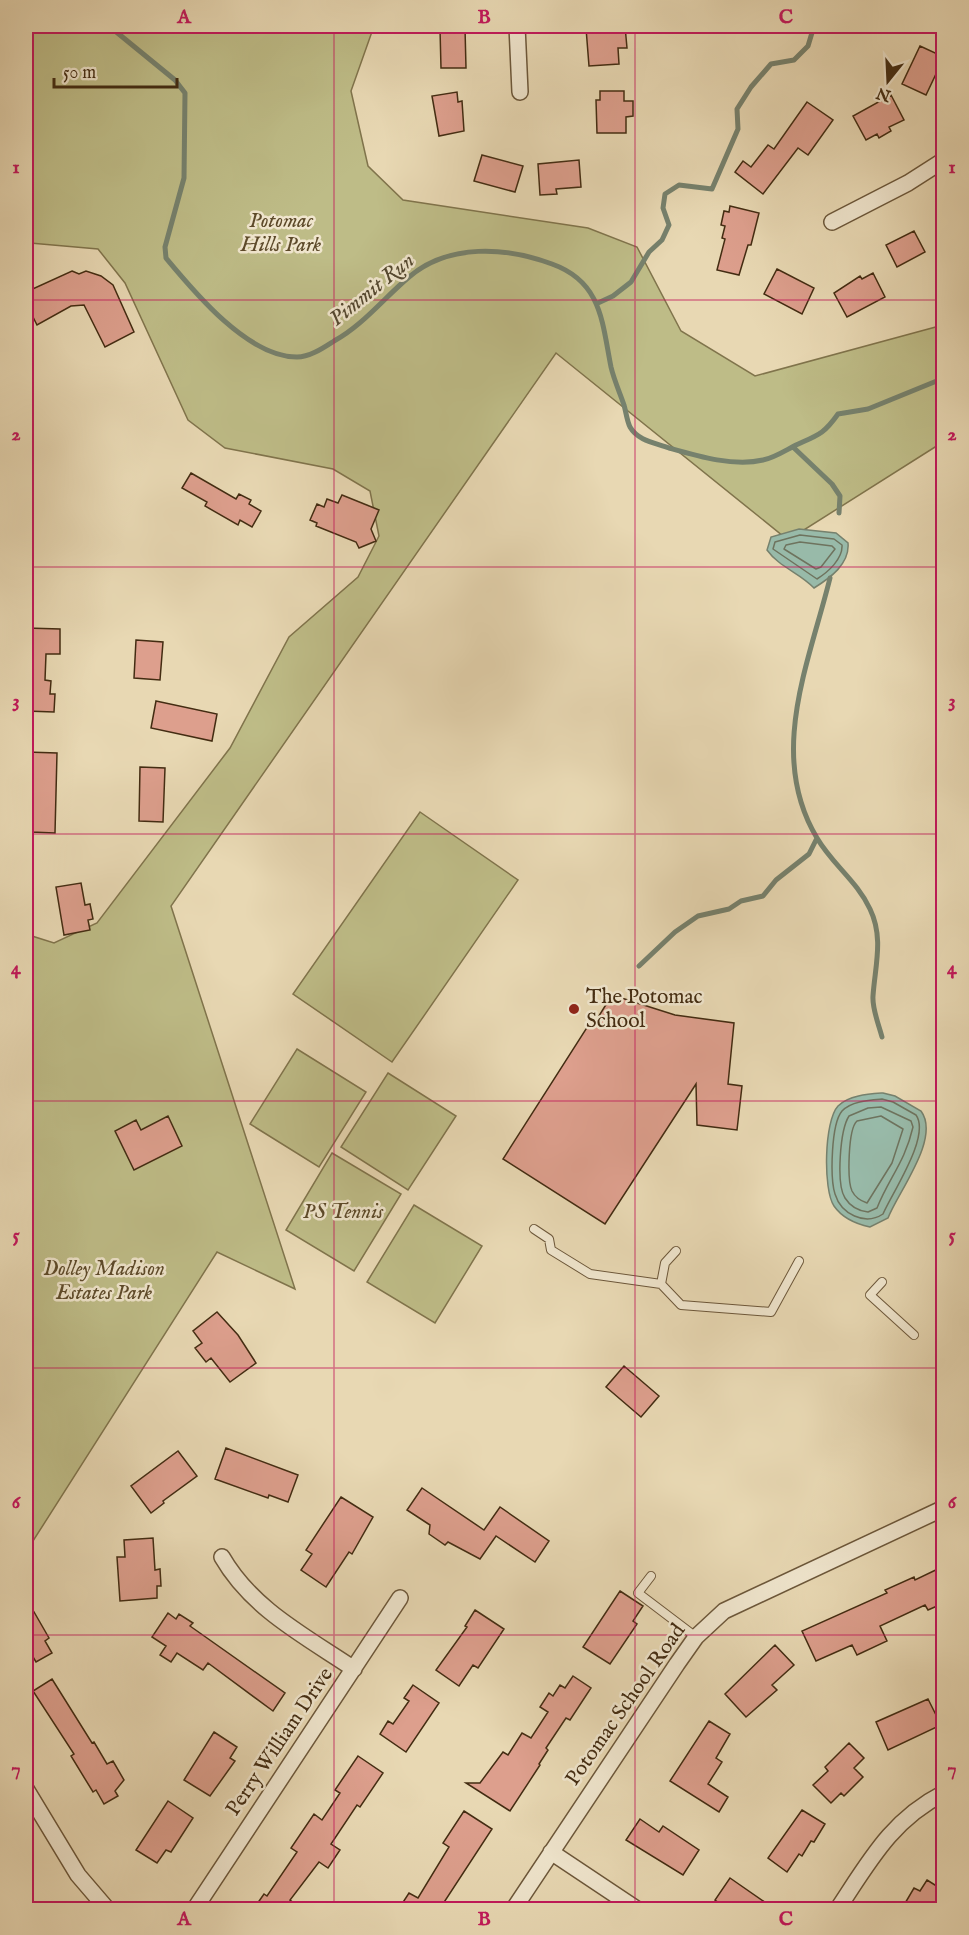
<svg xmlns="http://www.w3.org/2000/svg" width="969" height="1935" font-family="'IM FELL English',serif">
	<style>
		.green { fill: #bebc87; stroke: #80744c; stroke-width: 1.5 }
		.water { fill: #98baa9; stroke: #76816d; stroke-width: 1.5 }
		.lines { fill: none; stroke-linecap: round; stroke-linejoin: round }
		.shore { stroke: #6e735e; stroke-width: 1.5 }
		.stream { stroke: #76816d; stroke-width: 5 }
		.building { fill: #dd9f8d; stroke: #432c12; stroke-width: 1.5 }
		.lane-casing { stroke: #6c573a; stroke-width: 10 }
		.street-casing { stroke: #6c573a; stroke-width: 18 }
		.lane { stroke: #f0e6ce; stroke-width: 8 }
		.street { stroke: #f0e6ce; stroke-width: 15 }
		.grid { fill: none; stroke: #c2185b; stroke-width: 1.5; stroke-opacity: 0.55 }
		.poi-dot { fill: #8f2418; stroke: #f0e6ce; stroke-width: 2 }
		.labels { text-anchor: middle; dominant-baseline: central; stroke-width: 5; stroke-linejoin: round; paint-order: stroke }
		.park-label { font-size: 21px; font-style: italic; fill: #5c4929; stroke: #f0e6ce }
		.poi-label { font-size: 21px; fill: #432c12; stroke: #f0e6ce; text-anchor: start }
		.street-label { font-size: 21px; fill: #432c12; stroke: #f0e6ce }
		.water-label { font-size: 22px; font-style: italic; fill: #544830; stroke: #f0e6ce }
		.neatline { fill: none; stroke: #c2185b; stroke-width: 2 }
		.grid-label { font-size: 20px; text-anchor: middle; font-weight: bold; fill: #c2185b }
	</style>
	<rect width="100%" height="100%" fill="#e8d8b3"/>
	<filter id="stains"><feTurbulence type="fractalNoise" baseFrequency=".00333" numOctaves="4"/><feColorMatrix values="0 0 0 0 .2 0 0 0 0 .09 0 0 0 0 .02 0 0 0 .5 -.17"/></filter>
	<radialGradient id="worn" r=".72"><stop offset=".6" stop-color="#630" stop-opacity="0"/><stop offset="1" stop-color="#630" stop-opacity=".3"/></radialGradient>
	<path class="green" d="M 26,26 L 374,26 L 351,91 L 368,166 L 403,200 L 588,228 L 637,247 L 681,331 L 755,376 L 943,325 L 943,442 L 788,540 L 556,353 L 171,906 L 295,1289 L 217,1252 L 26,1552 L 26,928 L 32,936 L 54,943 L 97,923 L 230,748 L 289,637 L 358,577 L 379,536 L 370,491 L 333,469 L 225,448 L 188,420 L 125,283 L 98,249 L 30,243 L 26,246 Z
		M 420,812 L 518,880 L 392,1062 L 293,994 Z
		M 297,1049 L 366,1092 L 319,1167 L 250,1124 Z
		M 388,1073 L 456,1116 L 408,1190 L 341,1147 Z
		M 332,1153 L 401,1194 L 354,1271 L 286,1230 Z
		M 414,1205 L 482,1246 L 435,1323 L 367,1282 Z"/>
	<path class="water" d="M 799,529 L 836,533 L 848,543 C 850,564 830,578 814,588 C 800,573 779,567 767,550 L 771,537 Z
		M 883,1093 L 895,1096 L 921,1111 C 941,1138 898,1192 888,1218 L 870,1227 C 856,1224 843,1219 834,1206 C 823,1190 824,1121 838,1106 C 849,1095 869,1094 883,1093 Z"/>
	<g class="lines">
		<path class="shore" d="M 800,535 L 834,539 L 842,545 C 843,559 828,572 817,579 L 773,549 L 775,542 Z
			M 800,542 L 832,546 L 835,549 L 821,567 L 816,569 L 784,549 L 786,545 Z
			M 882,1099 L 893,1102 L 916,1115 C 931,1136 892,1193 883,1214 C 865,1226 841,1214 835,1194 C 830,1178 831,1124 842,1111 C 851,1101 870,1100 882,1099 Z
			M 881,1107 L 911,1121 L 913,1127 C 905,1162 889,1178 877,1208 L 868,1212 C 859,1211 850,1206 845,1198 C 836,1184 840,1130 849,1116 L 868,1108 Z
			M 881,1116 L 903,1129 L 892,1163 L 867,1203 C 861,1201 855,1197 852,1191 C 847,1180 848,1129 857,1121 Z"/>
		<path class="stream" d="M 109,26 L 175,80 L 185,93 L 184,178 L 165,247 L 166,258 C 195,293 248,357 297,357 C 310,357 323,348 334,341 C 363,325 384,298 409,277 C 449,243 506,247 552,264 C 602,282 602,322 611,367 C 614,380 620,393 624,405 C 626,412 627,421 630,427 C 638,441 656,443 669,448 C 697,456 734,467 763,460 C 774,458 786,450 796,445 C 818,435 824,434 838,414 L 868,409 L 944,378
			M 26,45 L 28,35 L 37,26
			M 598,303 L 613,296 L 631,282 L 649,252 L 662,240 L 669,225 L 663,208 L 665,194 L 679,185 L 712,189 L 738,129 L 737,109 L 751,87 L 771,64 L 794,60 L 808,46 L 814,26
			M 793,447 L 832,484 L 840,496 L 839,513
			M 817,838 C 832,864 857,881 870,909 C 884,938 875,966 873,996 C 872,1009 879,1025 882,1037
			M 639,966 L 675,932 L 698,916 L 729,909 L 741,901 L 763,896 L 776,880 L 809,854 L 817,838 C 767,755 809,663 830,578"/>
	</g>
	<path class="building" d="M 625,26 L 627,48 L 618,48 L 619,64 L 589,66 L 586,28 Z
		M 465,28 L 466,68 L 441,68 L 440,29 Z
		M 920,46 L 944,57 L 926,95 L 902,84 Z
		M 600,91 L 624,91 L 624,101 L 633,101 L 633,116 L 626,117 L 626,133 L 597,133 L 596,100 L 600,100 Z
		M 457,92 L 458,102 L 462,101 L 464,131 L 439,136 L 432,96 Z
		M 891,95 L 904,120 L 889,127 L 891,131 L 879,138 L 877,134 L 866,140 L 853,116 Z
		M 807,102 L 833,120 L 808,155 L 798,148 L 763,194 L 735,172 L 743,161 L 751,167 L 768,145 L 774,149 Z
		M 482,155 L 523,166 L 515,192 L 474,181 Z
		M 579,160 L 581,187 L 556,189 L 557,194 L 540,195 L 538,164 Z
		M 730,206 L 759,213 L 751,245 L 748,245 L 739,275 L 717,270 L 725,239 L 722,238 L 725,226 L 721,225 L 724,211 L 729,212 Z
		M 914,231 L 925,252 L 897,267 L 886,245 Z
		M 777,269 L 814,288 L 802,314 L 764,294 Z
		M 72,271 L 79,274 L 86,271 L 101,276 L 113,285 L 134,332 L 105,347 L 84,305 L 71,306 L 37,325 L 26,303 L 26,292 Z
		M 873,273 L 885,297 L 847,317 L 834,293 L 860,276 L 862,279 Z
		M 191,473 L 236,499 L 239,494 L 251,500 L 249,504 L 261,511 L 252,527 L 240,520 L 238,525 L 205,506 L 207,502 L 182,488 Z
		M 342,495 L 379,510 L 371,529 L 376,541 L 359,548 L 356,542 L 316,526 L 317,523 L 310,520 L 317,504 L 324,507 L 327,499 L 338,503 Z
		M 26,628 L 60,629 L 60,654 L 46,654 L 45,680 L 51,681 L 50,694 L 55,694 L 54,712 L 26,711 Z
		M 136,640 L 163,642 L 160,680 L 134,678 Z
		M 156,701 L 217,714 L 212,741 L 151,728 Z
		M 26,752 L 57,753 L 55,833 L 31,832 L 32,788 L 26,788 Z
		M 140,767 L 165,768 L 163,822 L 139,821 Z
		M 81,883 L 85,905 L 90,904 L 93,919 L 88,920 L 90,930 L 64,935 L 56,887 Z
		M 612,995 L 675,1015 L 734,1023 L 728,1084 L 742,1086 L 737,1130 L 697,1125 L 696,1084 L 605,1224 L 503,1159 L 593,1018 L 597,1019 Z
		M 168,1116 L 182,1146 L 134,1170 L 115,1131 L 136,1120 L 141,1130 Z
		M 217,1312 L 238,1335 L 256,1363 L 230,1382 L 211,1358 L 206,1362 L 195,1348 L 202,1343 L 193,1331 Z
		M 624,1366 L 659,1396 L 641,1417 L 606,1387 Z
		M 226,1448 L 298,1475 L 288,1502 L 269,1495 L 268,1498 L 215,1479 Z
		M 178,1451 L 197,1476 L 163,1501 L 164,1503 L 151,1513 L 131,1486 Z
		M 422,1488 L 484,1530 L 500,1507 L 549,1541 L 535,1562 L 496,1536 L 480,1559 L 448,1542 L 445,1545 L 429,1534 L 430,1525 L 407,1510 Z
		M 341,1497 L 373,1517 L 352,1554 L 349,1552 L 326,1587 L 301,1570 L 312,1554 L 306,1550 Z
		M 153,1538 L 155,1570 L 160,1569 L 161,1586 L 157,1586 L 157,1598 L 120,1601 L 117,1557 L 125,1557 L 124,1540 Z
		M 944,1566 L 944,1603 L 928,1610 L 925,1605 L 880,1626 L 887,1641 L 857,1655 L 852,1645 L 816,1661 L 802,1631 L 887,1593 L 885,1590 L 914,1577 L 915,1580 Z
		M 620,1591 L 643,1606 L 633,1621 L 637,1624 L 610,1664 L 583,1647 Z
		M 26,1598 L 49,1638 L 45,1641 L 52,1653 L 36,1662 L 26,1645 Z
		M 475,1610 L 504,1629 L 478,1668 L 473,1665 L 459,1686 L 436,1670 L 467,1627 L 465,1626 Z
		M 168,1613 L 176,1619 L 179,1614 L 193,1623 L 190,1626 L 285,1693 L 273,1711 L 208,1663 L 203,1670 L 177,1653 L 171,1662 L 160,1655 L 166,1646 L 152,1637 Z
		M 775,1645 L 794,1665 L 772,1685 L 777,1690 L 746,1717 L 725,1694 Z
		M 573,1676 L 591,1688 L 570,1720 L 566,1718 L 546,1748 L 548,1750 L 539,1764 L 540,1765 L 510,1811 L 466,1783 L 480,1783 L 503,1752 L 508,1755 L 522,1733 L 531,1738 L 548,1712 L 540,1707 L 549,1693 L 553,1696 L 560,1685 L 565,1688 Z
		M 52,1679 L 92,1743 L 94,1742 L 107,1764 L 113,1761 L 124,1780 L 115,1791 L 118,1796 L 104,1804 L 96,1790 L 93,1792 L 71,1756 L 74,1754 L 33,1691 Z
		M 413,1685 L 439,1703 L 406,1752 L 380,1734 L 388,1721 L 393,1724 L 409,1701 L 404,1698 Z
		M 928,1699 L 941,1725 L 888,1750 L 876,1722 Z
		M 709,1721 L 730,1734 L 716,1758 L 722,1762 L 708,1784 L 728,1797 L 719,1812 L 670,1781 Z
		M 214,1732 L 237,1747 L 230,1758 L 235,1761 L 210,1796 L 184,1780 Z
		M 849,1743 L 864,1758 L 854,1768 L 863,1777 L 844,1796 L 841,1793 L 831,1803 L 813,1785 L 828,1771 L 825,1767 Z
		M 358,1756 L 383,1773 L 360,1807 L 357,1805 L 331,1844 L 340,1850 L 328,1868 L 319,1862 L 290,1900 L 303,1910 L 258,1910 L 260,1907 L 257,1904 L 264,1894 L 267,1896 L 297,1852 L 291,1848 L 314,1814 L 322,1820 L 340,1793 L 335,1790 Z
		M 168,1801 L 193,1818 L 171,1852 L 166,1850 L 157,1863 L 136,1850 Z
		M 802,1810 L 825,1824 L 814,1842 L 811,1841 L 802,1856 L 799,1854 L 787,1872 L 768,1858 Z
		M 464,1811 L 492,1829 L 439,1910 L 398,1910 L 409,1893 L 418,1898 L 449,1847 L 443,1843 Z
		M 640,1819 L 659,1832 L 663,1826 L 699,1850 L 683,1875 L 626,1840 Z
		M 730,1878 L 776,1910 L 728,1910 L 715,1900 Z
		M 927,1880 L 943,1890 L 931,1910 L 901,1910 L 914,1888 L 920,1891 Z"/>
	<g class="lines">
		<g class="lane-casing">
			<path id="lane" d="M 534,1229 L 549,1239 L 551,1250 L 590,1274 L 661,1284 L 681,1305 L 771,1312 L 799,1261
				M 882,1282 L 870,1295 L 914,1335
				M 661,1284 L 665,1263 L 676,1251
				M 651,1576 L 638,1593 L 696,1637"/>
		</g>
		<g class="street-casing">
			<path id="street" d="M 517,26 L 520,92
				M 832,222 L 908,183 L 944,160
				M 222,1557 C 252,1609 305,1636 354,1669
				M 26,1789 L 78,1875 L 108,1910
				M 551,1852 L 638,1910
				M 194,1910 L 400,1598
				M 513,1910 L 677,1664 L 696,1637 L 724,1611 L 944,1508
				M 837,1910 C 869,1862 891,1820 944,1793"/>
		</g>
		<use href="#lane" class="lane"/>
		<use href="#street" class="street"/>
	</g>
	<path class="grid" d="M 334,26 L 334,1910M 635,26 L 635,1910M 26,300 L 944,300M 26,567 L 944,567M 26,834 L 944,834M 26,1101 L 944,1101M 26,1368 L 944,1368M 26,1635 L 944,1635"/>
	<circle class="poi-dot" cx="574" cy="1009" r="6"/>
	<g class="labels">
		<g class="park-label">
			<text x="281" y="221">Potomac<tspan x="281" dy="24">Hills Park</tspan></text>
			<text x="343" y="1212">PS Tennis</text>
			<text x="104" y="1269">Dolley Madison<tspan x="104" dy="24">Estates Park</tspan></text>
		</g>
		<g class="poi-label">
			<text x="586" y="997">The Potomac<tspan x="586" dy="24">School</tspan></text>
		</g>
		<g class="street-label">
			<text transform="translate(626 1705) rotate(-55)">Potomac School Road</text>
			<text transform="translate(280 1742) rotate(-56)">Perry William Drive</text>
		</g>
		<g class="water-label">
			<text transform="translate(372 290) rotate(-39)">Pimmit Run</text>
		</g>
	</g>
	<rect width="969" height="1935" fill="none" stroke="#e8d8b3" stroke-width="66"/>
	<g transform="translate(888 81) rotate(198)" stroke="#f0e6ce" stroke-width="4.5" paint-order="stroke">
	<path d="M0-4.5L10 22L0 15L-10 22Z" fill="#432c12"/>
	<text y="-9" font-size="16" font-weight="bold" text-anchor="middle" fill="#432c12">N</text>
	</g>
	<path d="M54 78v9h123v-9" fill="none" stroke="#432c12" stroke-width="3"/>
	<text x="63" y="78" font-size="18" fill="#432c12" stroke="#f0e6ce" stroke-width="4.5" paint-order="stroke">50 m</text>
	<rect x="33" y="33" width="903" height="1869" class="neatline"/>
	<g class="grid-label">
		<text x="184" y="23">A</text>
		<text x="484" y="23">B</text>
		<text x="786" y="23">C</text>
		<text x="16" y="173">1</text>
		<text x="952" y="173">1</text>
		<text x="16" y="440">2</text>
		<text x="952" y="440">2</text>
		<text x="16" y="707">3</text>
		<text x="952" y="707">3</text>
		<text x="16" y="974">4</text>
		<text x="952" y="974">4</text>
		<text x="16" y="1241">5</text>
		<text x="952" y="1241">5</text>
		<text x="16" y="1508">6</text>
		<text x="952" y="1508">6</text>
		<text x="16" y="1775">7</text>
		<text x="952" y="1775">7</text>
		<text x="184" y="1925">A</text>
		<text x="484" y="1925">B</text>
		<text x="786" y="1925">C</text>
	</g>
	<rect width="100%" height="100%" filter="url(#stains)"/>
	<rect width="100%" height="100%" fill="url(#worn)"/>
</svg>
